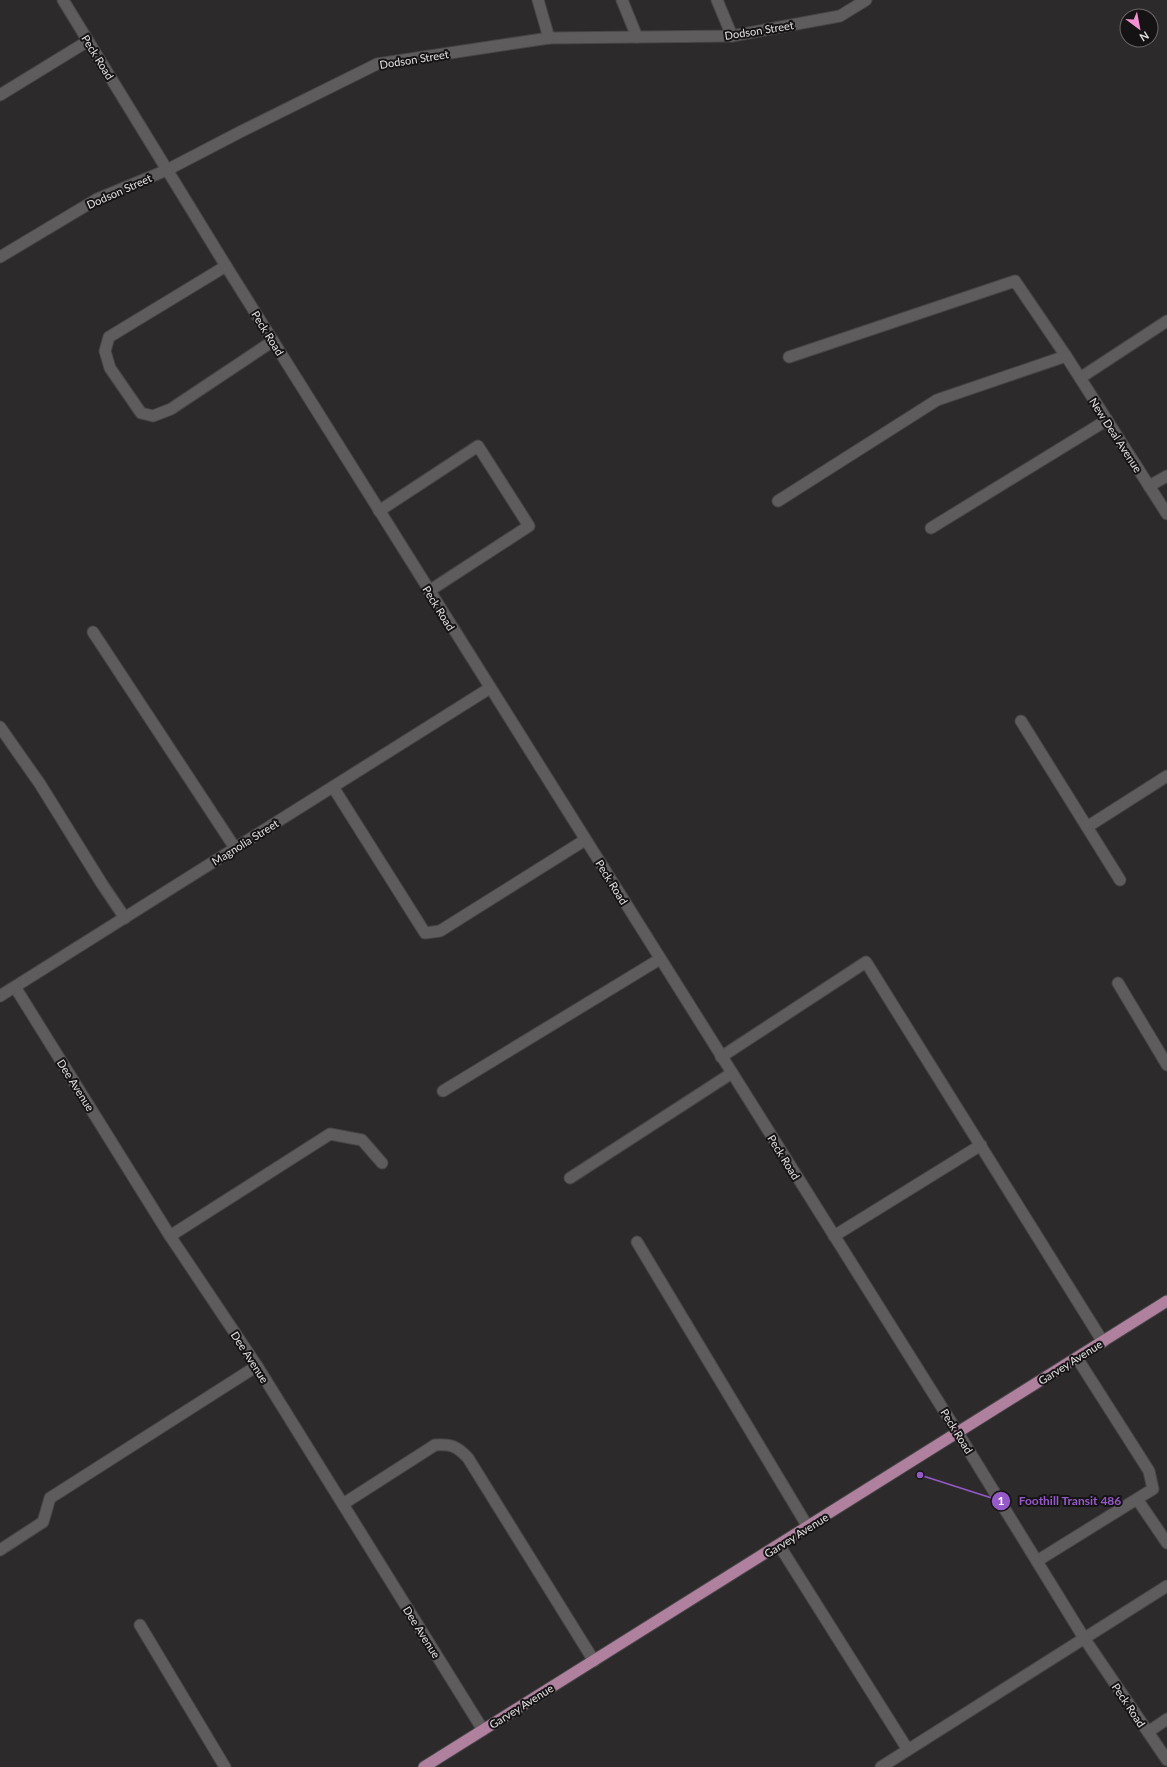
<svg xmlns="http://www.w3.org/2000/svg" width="1167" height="1767" font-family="Lato,sans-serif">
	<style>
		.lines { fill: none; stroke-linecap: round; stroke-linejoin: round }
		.service-casing { stroke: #474546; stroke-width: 13 }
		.minor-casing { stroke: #474546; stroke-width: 13 }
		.tertiary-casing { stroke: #474546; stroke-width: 13 }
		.secondary-casing { stroke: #474546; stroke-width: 13 }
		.primary-casing { stroke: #474546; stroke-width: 13 }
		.service { stroke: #5f5c5e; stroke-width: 11 }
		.minor { stroke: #5f5c5e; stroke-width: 11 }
		.tertiary { stroke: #5f5c5e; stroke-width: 11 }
		.secondary { stroke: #5f5c5e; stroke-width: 11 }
		.primary { stroke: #af819f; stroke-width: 11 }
		.labels { text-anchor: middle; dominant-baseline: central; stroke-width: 4; stroke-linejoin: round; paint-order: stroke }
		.street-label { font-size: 11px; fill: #e4e2e3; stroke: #151314 }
		.leader { fill: none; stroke: #955ac8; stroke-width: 1.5 }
		.callout-dot { fill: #955ac8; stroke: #151314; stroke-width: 1.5 }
		.mark-label { font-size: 12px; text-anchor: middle; font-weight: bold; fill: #fff }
		.callout-label { font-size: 12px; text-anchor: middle; font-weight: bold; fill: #955ac8; stroke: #151314; stroke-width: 4; stroke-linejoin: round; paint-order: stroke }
	</style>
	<rect width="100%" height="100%" fill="#2d2a2c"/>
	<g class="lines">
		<g class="service-casing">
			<path id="service" d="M 538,0 L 549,38
				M 622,0 L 637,37
				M 717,0 L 732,36
				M 0,95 L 88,41
				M 226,266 L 109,337 L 105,351 L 110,368 L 141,413 L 153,416 L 171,409 L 273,341
				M 1080,378 L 1167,321
				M 1149,486 L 1167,476
				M 778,501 L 937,400 L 1066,356 L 1015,281 L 789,357
				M 379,511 L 478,446 L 529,526 L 429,591
				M 931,528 L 1107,420
				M 93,632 L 235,848
				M 1021,721 L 1120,880
				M 0,727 L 40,784 L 102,884 L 125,918
				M 333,787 L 425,933 L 440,931 L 585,840
				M 1087,827 L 1167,776
				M 1118,983 L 1167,1065
				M 721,1057 L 866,962 L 1103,1342
				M 443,1091 L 660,959
				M 570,1178 L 732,1073
				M 170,1236 L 330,1134 L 362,1140 L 382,1163
				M 834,1236 L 981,1145
				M 637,1242 L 808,1527
				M 1137,1499 L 1167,1543
				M 343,1504 L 435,1445 C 451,1444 457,1446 468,1458 L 594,1661
				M 779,1545 L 908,1750
				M 0,1550 L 43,1522 L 50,1498 L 257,1366
				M 1037,1561 L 1153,1489 L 1149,1471 L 1077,1358
				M 140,1625 L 225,1767
				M 1148,1732 L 1167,1719
				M 881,1767 L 1167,1586"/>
		</g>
		<g class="minor-casing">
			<path id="minor" d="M 0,257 L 97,199 L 167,170 L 240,132 L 377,64 L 549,38 L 732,36 L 840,16 L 866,0
				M 1066,356 L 1167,514
				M 15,987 L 170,1236 L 257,1366 L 483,1730"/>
		</g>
		<g class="tertiary-casing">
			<path id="tertiary" d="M 0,996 L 490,688"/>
		</g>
		<g class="secondary-casing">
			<path id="secondary" d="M 63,0 L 226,266 L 958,1433 L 1084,1638 L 1167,1760"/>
		</g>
		<g class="primary-casing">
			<path id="primary" d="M 424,1767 L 1167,1301"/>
		</g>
		<use href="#service" class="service"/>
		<use href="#minor" class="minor"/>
		<use href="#tertiary" class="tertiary"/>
		<use href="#secondary" class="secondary"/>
		<use href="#primary" class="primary"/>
	</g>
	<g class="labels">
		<g class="street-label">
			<text transform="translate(759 30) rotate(-9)">Dodson Street</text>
			<text transform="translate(98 57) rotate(58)">Peck Road</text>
			<text transform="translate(414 59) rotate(-9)">Dodson Street</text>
			<text transform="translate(119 191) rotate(-24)">Dodson Street</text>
			<text transform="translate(268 333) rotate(58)">Peck Road</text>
			<text transform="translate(1116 435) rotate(57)">New Deal Avenue</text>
			<text transform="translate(439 608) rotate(58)">Peck Road</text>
			<text transform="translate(245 842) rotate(-32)">Magnolia Street</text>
			<text transform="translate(612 882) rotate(58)">Peck Road</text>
			<text transform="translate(76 1085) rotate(58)">Dee Avenue</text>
			<text transform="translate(784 1157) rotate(58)">Peck Road</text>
			<text transform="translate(250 1357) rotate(57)">Dee Avenue</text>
			<text transform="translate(1070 1362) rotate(-32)">Garvey Avenue</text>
			<text transform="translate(957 1431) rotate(58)">Peck Road</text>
			<text transform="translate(796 1535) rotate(-32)">Garvey Avenue</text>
			<text transform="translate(422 1632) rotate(58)">Dee Avenue</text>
			<text transform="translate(1129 1705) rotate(56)">Peck Road</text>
			<text transform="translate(521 1706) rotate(-32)">Garvey Avenue</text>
		</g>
	</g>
	<path class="leader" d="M920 1475L1001 1501"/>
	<g class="callout-dot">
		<circle cx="920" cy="1475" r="4"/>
		<circle cx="1001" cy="1501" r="10"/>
	</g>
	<g class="mark-label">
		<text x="1001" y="1505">1</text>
	</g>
	<g class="callout-label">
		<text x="1070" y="1505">Foothill Transit 486</text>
	</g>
	<g transform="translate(1139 28) rotate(148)"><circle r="19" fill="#151314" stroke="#686667"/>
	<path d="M0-3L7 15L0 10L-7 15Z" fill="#f491d3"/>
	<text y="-6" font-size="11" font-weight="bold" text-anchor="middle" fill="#e4e2e3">N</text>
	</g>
</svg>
